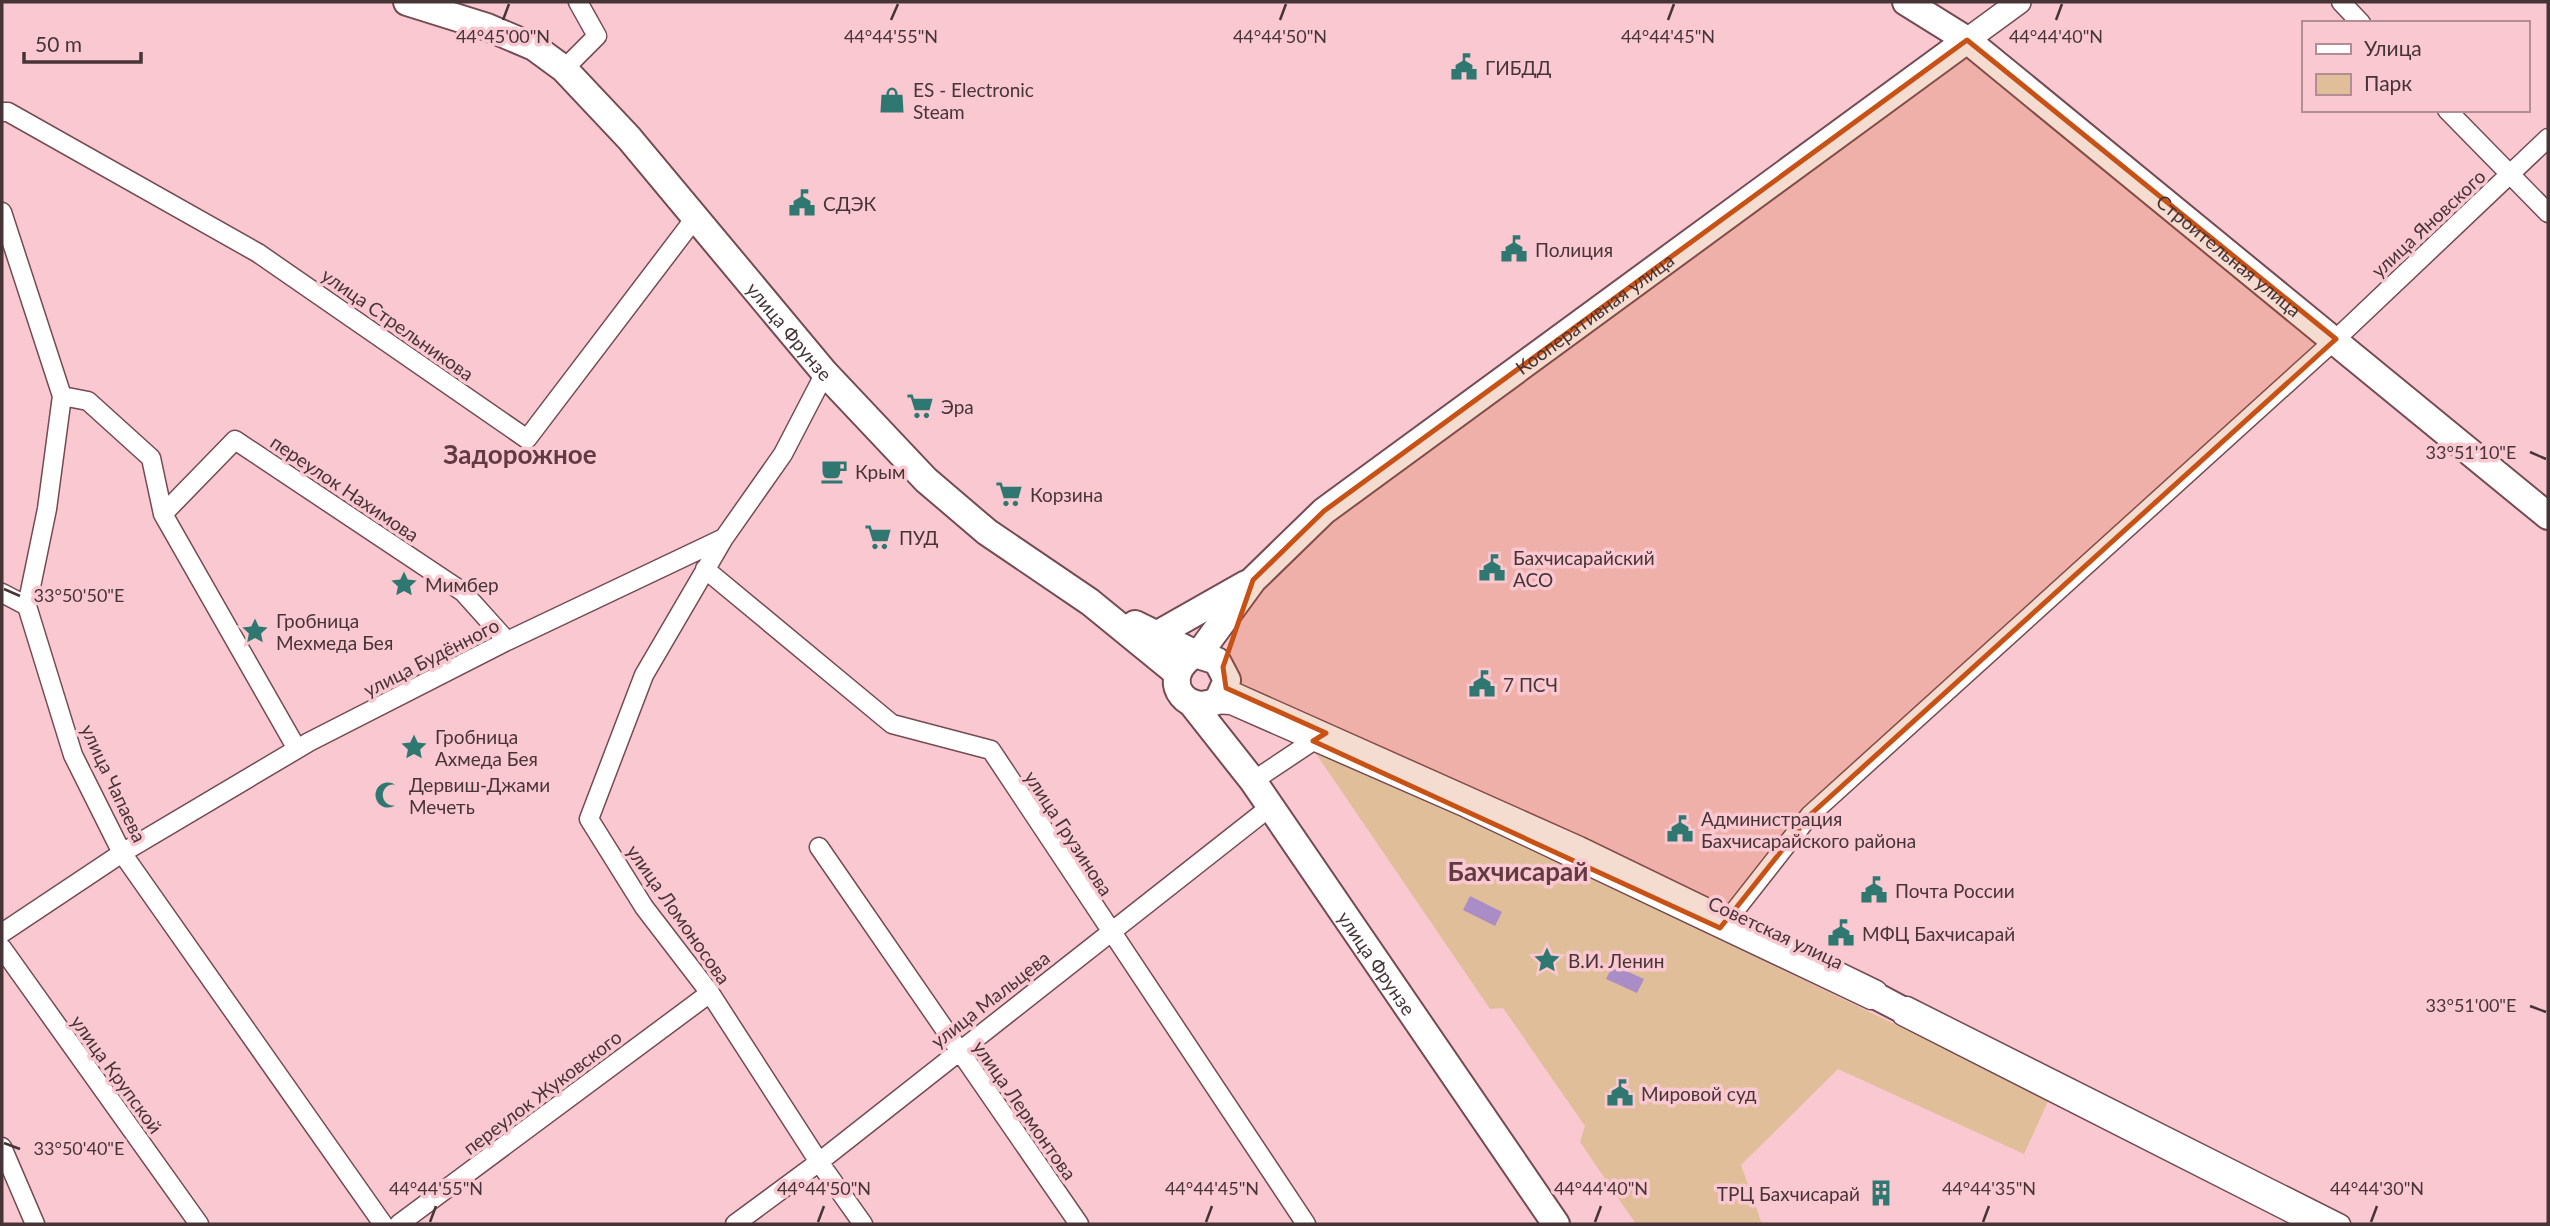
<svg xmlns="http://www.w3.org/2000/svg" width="2550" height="1226" font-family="Lato,sans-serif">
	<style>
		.green { fill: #e1be9a }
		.water { fill: #aa8dc7 }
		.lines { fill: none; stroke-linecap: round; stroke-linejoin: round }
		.pedestrian-casing { stroke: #744b52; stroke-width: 18 }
		.minor-casing { stroke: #744b52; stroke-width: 21 }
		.tertiary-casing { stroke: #744b52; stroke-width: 26 }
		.secondary-casing { stroke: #744b52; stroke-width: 30 }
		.pedestrian { stroke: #fff; stroke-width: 14 }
		.minor { stroke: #fff; stroke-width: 18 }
		.tertiary { stroke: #fff; stroke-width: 23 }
		.secondary { stroke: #fff; stroke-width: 26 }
		.marked { fill: #c85215; fill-opacity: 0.2; stroke: #c85215; stroke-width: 5; stroke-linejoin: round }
		.ticks { fill: none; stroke: #473437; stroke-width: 2.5 }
		.labels { text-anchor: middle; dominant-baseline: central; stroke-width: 7; stroke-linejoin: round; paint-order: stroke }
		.poi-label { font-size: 19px; fill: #473437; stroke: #f9c8d0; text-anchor: start }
		.street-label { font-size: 19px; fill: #473437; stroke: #f9c8d0 }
		.district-label { font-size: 26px; font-weight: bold; fill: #613a42; stroke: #f9c8d0 }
		.ticks-label { font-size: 18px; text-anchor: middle; fill: #473437; stroke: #f9c8d0; stroke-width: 7; stroke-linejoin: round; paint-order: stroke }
	</style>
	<rect width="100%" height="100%" fill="#f9c8d0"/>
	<path class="green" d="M 1306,739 L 2049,1099 L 2024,1154 L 1838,1069 L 1741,1165 L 1762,1224 L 1636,1224 L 1580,1142 L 1585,1126 L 1503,1008 L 1490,1009 Z"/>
	<path class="water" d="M 1470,896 L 1502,912 L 1495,926 L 1463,910 Z
		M 1613,965 L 1644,979 L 1637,993 L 1606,979 Z"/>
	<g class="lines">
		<g class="pedestrian-casing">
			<path id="pedestrian" d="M 1877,990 L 1907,1006
				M 1871,1000 L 1902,1016"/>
		</g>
		<g class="minor-casing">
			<path id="minor" d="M 2341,2 L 2361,23
				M 564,69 L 597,36 L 578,2
				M 2447,110 L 2548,213
				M 2,112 L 8,112 L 258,253 L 527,439 L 695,218
				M 2,212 L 62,396 L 47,509 L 27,606 L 73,755 L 122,853 L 383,1224
				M 62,396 L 88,401 L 151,458 L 163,514 L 297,749
				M 163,514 L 235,440 L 463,592 L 507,641
				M 724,538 L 644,675 L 589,819 L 644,907 L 710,993 L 819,1162 L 863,1224
				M 705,569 L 892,724 L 991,750 L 1306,1224
				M 2,593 L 27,606
				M 1210,704 L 1231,705 L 1466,808 L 1871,1000 L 1877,990 L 1580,846 L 1226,688
				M 1253,781 L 1319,737
				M 819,847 L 1079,1224
				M 1722,927 L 1810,815 L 2336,339 L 2548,138
				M 2,933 L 122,853 L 309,742 L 507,641 L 724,538 L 783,454 L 825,373
				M 2,948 L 199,1224
				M 2,1147 L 35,1224
				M 399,1224 L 710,993
				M 735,1224 L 819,1162 L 1270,807
				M 2312,1224 L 1902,1016 L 1907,1006 L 2341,1224"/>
		</g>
		<g class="tertiary-casing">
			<path id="tertiary" d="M 1967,40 L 2019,2"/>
		</g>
		<g class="secondary-casing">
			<g id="secondary">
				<path id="s1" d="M 407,2 L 487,27 L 534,47 L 564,69 L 629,138 L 825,373 L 926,480 L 987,532 L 1090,602 L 1177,673"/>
				<path id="s2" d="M 1906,2 L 1967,40 L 2548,516"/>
				<path d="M 1135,624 L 1198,655 L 1217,661 L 1227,680 L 1218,700 C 1189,717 1161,684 1187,660"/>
				<path d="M 1156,635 L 1246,584"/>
				<path id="s3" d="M 1198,655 L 1253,580 L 1324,511 L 1967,40"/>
				<path id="s4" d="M 1193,705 L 1253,781 L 1556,1224"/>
			</g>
		</g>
		<use href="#pedestrian" class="pedestrian"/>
		<use href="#minor" class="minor"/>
		<use href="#tertiary" class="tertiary"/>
		<use href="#secondary" class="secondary"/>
	</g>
	<path class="marked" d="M 1967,40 L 2336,339 L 1810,815 L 1720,928 L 1313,741 L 1326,733 L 1226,688 L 1223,667 L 1253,580 L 1324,511 Z"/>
	<path class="ticks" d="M 503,20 L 509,4M 891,20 L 898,4M 1280,20 L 1286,4M 1668,20 L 1674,4M 2056,20 L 2062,4M 2530,452 L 2546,459M 4,589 L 20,596M 2530,1006 L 2546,1012M 4,1143 L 20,1149M 430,1222 L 436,1206M 818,1222 L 824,1206M 1206,1222 L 1212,1206M 1595,1222 L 1601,1206M 1983,1222 L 1989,1206M 2371,1222 L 2377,1206"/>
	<defs>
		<g id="civic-bare" transform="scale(2.1)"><path d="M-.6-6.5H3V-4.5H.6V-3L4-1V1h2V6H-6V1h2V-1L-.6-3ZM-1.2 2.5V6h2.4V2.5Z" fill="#2f7771" stroke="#f9c8d0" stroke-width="2.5" paint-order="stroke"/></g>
		<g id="shop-bare" transform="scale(2.1)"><path d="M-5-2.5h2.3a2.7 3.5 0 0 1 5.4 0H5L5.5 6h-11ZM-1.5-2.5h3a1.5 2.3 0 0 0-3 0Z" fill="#2f7771" stroke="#f9c8d0" stroke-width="2.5" paint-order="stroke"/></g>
		<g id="supermarket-bare" transform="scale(2.1)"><path d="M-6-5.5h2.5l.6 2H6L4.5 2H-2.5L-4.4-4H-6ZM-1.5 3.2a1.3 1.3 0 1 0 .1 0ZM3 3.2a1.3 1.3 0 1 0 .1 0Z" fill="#2f7771" stroke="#f9c8d0" stroke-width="2.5" paint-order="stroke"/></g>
		<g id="cafe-bare" transform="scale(2.1)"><path d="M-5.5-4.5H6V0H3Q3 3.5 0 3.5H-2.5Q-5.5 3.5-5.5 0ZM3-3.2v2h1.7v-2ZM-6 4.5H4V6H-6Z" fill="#2f7771" stroke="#f9c8d0" stroke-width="2.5" paint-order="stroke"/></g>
		<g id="sight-bare" transform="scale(2.1)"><path d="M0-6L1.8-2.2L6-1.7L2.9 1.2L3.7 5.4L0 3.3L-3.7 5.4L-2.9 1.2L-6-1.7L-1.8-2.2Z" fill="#2f7771" stroke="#f9c8d0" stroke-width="2.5" paint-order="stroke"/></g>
		<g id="mosque-bare" transform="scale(2.1)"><path d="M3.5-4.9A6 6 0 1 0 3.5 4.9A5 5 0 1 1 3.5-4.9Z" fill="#2f7771" stroke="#f9c8d0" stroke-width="2.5" paint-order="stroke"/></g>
		<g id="building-bare" transform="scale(2.1)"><path d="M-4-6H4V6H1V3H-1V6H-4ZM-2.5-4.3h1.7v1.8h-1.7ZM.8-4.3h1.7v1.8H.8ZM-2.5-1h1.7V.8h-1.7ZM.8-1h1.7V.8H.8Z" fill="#2f7771" stroke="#f9c8d0" stroke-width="2.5" paint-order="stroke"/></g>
	</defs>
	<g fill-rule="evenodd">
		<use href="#civic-bare" x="1464" y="67"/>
		<use href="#shop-bare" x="892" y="100"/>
		<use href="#civic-bare" x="802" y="203"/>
		<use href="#civic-bare" x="1514" y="249"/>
		<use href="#supermarket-bare" x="920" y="406"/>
		<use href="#cafe-bare" x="834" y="471"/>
		<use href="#supermarket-bare" x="1009" y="494"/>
		<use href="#supermarket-bare" x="878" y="537"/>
		<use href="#civic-bare" x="1492" y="568"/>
		<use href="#sight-bare" x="404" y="584"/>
		<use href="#sight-bare" x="255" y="631"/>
		<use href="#civic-bare" x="1482" y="684"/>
		<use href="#sight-bare" x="414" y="747"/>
		<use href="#mosque-bare" x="388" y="795"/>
		<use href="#civic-bare" x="1680" y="829"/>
		<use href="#civic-bare" x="1874" y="890"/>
		<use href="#civic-bare" x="1841" y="933"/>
		<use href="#sight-bare" x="1547" y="960"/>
		<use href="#civic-bare" x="1620" y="1093"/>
		<use href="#building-bare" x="1881" y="1193"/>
	</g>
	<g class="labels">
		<g class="poi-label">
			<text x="1485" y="67">ГИБДД</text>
			<text x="913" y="89">ES - Electronic<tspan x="913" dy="22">Steam</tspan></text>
			<text x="823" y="203">СДЭК</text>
			<text x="1535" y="249">Полиция</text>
			<text x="941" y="406">Эра</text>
			<text x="855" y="471">Крым</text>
			<text x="1030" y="494">Корзина</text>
			<text x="899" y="537">ПУД</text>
			<text x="1513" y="557">Бахчисарайский<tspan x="1513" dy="22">АСО</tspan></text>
			<text x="425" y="584">Мимбер</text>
			<text x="276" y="620">Гробница<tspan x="276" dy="22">Мехмеда Бея</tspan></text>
			<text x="1503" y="684">7 ПСЧ</text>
			<text x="435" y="736">Гробница<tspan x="435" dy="22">Ахмеда Бея</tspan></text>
			<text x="409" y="784">Дервиш-Джами<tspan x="409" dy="22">Мечеть</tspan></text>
			<text x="1701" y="818">Администрация<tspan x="1701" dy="22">Бахчисарайского района</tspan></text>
			<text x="1895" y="890">Почта России</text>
			<text x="1862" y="933">МФЦ Бахчисарай</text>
			<text x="1568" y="960">В.И. Ленин</text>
			<text x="1641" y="1093">Мировой суд</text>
			<text x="1860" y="1193" text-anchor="end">ТРЦ Бахчисарай</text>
		</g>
		<g class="street-label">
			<text transform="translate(2428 223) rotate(-43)">улица Яновского</text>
			<text stroke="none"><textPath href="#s2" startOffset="411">Строительная улица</textPath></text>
			<text stroke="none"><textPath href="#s3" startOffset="527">Кооперативная улица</textPath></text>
			<text transform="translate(398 324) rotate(35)">улица Стрельникова</text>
			<text stroke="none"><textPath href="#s1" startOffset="518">улица Фрунзе</textPath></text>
			<text transform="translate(345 488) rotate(34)">переулок Нахимова</text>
			<text transform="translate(431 657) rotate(-27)">улица Будённого</text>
			<text transform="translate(114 783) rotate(65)">улица Чапаева</text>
			<text transform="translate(1069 833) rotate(57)">улица Грузинова</text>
			<text transform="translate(679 914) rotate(55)">улица Ломоносова</text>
			<text transform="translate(1776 932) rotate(25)">Советская улица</text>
			<text stroke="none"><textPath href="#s4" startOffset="317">улица Фрунзе</textPath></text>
			<text transform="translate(990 999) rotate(-38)">улица Мальцева</text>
			<text transform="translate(117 1074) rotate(54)">улица Крупской</text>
			<text transform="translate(542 1092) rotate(-37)">переулок Жуковского</text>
			<text transform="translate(1025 1110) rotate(55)">улица Лермонтова</text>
		</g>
		<g class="district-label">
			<text x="520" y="454">Задорожное</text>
			<text x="1518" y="871">Бахчисарай</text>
		</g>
	</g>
	<g class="ticks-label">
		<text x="503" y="43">44°45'00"N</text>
		<text x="891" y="43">44°44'55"N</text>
		<text x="1280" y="43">44°44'50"N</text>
		<text x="1668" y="43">44°44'45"N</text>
		<text x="2056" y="43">44°44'40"N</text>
		<text x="2471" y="459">33°51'10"E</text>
		<text x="79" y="602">33°50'50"E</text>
		<text x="2471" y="1012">33°51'00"E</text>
		<text x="79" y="1155">33°50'40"E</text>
		<text x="436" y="1195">44°44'55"N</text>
		<text x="824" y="1195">44°44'50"N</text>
		<text x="1212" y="1195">44°44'45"N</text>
		<text x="1601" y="1195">44°44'40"N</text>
		<text x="1989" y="1195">44°44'35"N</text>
		<text x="2377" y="1195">44°44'30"N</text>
	</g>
	<rect width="2550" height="1226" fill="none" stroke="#473437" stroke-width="7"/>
	<rect x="2302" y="21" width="228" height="91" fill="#f9c8d0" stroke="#b28d93" stroke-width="2"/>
	<rect x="2316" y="44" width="35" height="10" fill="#ffffff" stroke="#b28d93" stroke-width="2"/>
	<text x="2364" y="56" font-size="21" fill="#473437">Улица</text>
	<rect x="2316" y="74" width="35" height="21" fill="#e1be9a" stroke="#b28d93" stroke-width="2"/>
	<text x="2364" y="91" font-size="21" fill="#473437">Парк</text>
	<path d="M24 52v10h117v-10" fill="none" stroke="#473437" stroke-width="3.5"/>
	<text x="35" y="52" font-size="21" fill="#473437" stroke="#f9c8d0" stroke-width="5" paint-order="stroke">50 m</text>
</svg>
